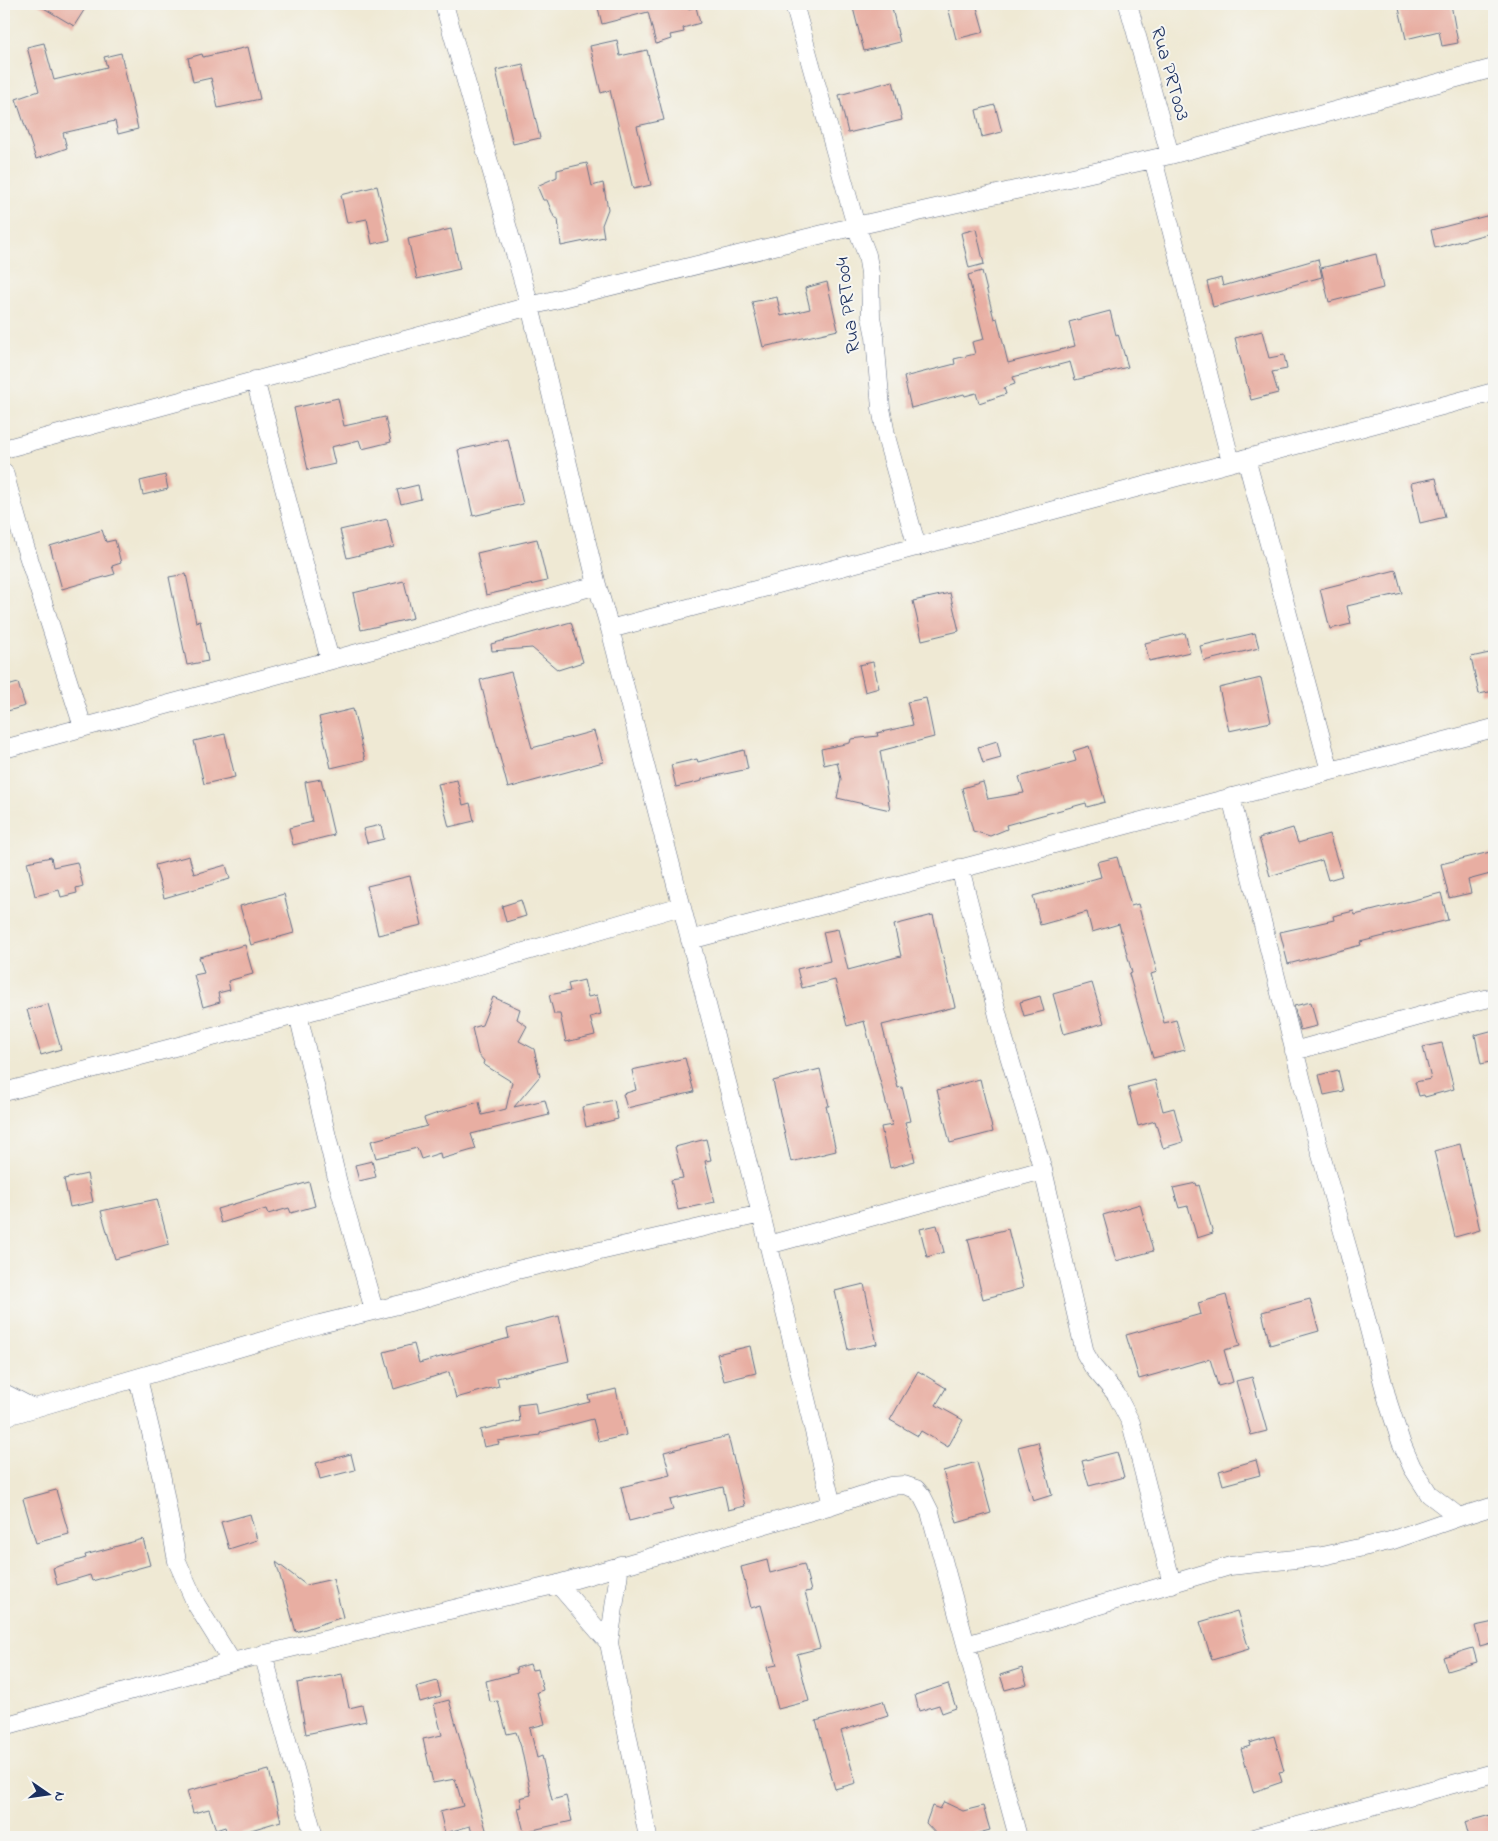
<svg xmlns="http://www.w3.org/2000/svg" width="1498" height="1841" font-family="'Indie Flower',sans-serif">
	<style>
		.building { fill: #e8aea2 }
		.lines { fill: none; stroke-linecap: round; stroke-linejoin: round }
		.minor-casing { stroke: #657087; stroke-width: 19 }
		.minor { stroke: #fff; stroke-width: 18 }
		.labels { text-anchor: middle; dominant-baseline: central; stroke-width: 4; stroke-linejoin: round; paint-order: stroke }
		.street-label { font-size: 20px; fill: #1b2f5e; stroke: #f6f6f2 }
	</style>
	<rect width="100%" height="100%" fill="#f6f6f2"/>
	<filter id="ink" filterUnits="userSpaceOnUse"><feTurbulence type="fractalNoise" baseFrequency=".02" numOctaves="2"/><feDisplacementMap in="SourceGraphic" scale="10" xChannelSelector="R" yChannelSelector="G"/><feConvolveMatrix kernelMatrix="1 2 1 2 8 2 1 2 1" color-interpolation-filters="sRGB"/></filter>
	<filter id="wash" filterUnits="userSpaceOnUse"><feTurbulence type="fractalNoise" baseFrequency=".0096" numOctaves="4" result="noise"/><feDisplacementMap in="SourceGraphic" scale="20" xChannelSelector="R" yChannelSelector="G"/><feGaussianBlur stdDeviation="1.12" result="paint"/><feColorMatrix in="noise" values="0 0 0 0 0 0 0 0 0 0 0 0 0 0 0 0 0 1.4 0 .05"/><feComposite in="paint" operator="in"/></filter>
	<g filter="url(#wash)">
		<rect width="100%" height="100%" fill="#efe9d4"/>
		<g id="blocks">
			<path class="building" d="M 37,4 L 88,4 L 74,26 Z
				M 597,4 L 687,4 L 688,9 L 696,7 L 700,23 L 683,28 L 684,32 L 670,35 L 671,39 L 656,44 L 648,12 L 602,24 Z
				M 852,4 L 891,4 L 900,42 L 864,51 Z
				M 959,4 L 976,4 L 984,32 L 956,39 L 948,7 Z
				M 1398,4 L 1451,4 L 1458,43 L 1442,46 L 1439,31 L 1406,39 Z
				M 617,40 L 620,56 L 647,50 L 664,120 L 637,126 L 651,185 L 633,189 L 610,90 L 601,93 L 590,46 Z
				M 44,43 L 54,80 L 107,67 L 104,57 L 121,53 L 138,129 L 118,134 L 115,121 L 63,133 L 67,148 L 36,159 L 16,99 L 39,91 L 27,47 Z
				M 248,47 L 260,99 L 218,108 L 211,78 L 193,82 L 188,58 L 202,54 L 203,57 Z
				M 523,64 L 540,138 L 513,144 L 496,70 Z
				M 893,81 L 902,120 L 848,133 L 839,95 Z
				M 995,105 L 1002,132 L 982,137 L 976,110 Z
				M 587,163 L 592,186 L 603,183 L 608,209 L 602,225 L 604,237 L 561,246 L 558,219 L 554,217 L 547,200 L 543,200 L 537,186 L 557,177 L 557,170 Z
				M 377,186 L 390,240 L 372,244 L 367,219 L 347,223 L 341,195 Z
				M 1494,214 L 1494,232 L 1435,248 L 1431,230 Z
				M 451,229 L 460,269 L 417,279 L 408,239 Z
				M 976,229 L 984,264 L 969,268 L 961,233 Z
				M 1376,254 L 1383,288 L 1329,302 L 1321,268 Z
				M 1318,259 L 1322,277 L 1213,307 L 1207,282 L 1221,278 L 1223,286 Z
				M 982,271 L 994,319 L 997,318 L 1008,363 L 1075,346 L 1069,322 L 1110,311 L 1116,335 L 1118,334 L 1128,367 L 1075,380 L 1070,362 L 1013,377 L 1015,384 L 1004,388 L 1006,394 L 979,403 L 976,393 L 965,396 L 964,394 L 911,408 L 904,377 L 955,364 L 954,359 L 975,354 L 972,342 L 984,339 L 968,275 Z
				M 827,282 L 838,330 L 763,347 L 752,302 L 777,297 L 781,316 L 810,309 L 805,288 Z
				M 1262,331 L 1269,358 L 1284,355 L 1287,369 L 1272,372 L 1278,393 L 1251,400 L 1235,338 Z
				M 338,398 L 344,426 L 385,417 L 391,442 L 362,449 L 359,440 L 331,447 L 335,464 L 308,470 L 294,408 Z
				M 508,439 L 523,504 L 473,516 L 458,450 Z
				M 165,475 L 168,489 L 143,495 L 140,481 Z
				M 1436,478 L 1445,517 L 1420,523 L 1411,483 Z
				M 418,485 L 421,499 L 401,504 L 397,490 Z
				M 387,519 L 394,547 L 347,558 L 340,530 Z
				M 102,530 L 106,542 L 115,540 L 121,563 L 112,566 L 115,574 L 62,589 L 50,546 Z
				M 537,539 L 547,581 L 486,595 L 477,553 Z
				M 1396,570 L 1402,593 L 1347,606 L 1351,624 L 1330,629 L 1320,589 Z
				M 186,574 L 196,622 L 200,621 L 208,661 L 187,665 L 169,577 Z
				M 404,581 L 413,618 L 361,630 L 353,593 Z
				M 950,593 L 959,631 L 922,640 L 913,601 Z
				M 571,622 L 583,662 L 558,670 L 532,648 L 492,651 L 491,644 Z
				M 1185,633 L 1190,652 L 1149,661 L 1145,643 Z
				M 1255,633 L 1259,648 L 1204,661 L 1200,646 Z
				M 1494,652 L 1494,691 L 1479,694 L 1471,657 Z
				M 873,662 L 879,688 L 865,692 L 859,665 Z
				M 511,672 L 532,748 L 594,731 L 603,762 L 508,788 L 480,680 Z
				M 1261,678 L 1271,722 L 1229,731 L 1219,688 Z
				M 18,683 L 25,706 L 4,712 L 4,687 Z
				M 926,698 L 934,737 L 880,751 L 890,810 L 837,798 L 841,779 L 837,762 L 824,765 L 821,749 L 850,743 L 851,739 L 878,736 L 877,733 L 913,725 L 907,702 Z
				M 353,709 L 365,760 L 331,768 L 319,717 Z
				M 225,734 L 235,777 L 204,784 L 194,741 Z
				M 997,741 L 1001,758 L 983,763 L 978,747 Z
				M 1089,746 L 1105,802 L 1087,807 L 1086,803 L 1006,825 L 1007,829 L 990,836 L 973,831 L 962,788 L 983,782 L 988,799 L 1024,793 L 1019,777 L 1076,761 L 1073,751 Z
				M 744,750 L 748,769 L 702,779 L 702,781 L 676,787 L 671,765 L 697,759 L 698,762 Z
				M 321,779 L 334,835 L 293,845 L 289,828 L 312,822 L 305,782 Z
				M 457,780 L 463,805 L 470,803 L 474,821 L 449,827 L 438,784 Z
				M 381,825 L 384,839 L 367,843 L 363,829 Z
				M 1293,828 L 1298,843 L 1329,834 L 1342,876 L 1328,880 L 1322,860 L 1270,876 L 1259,838 Z
				M 1494,851 L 1494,873 L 1468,880 L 1471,893 L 1449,898 L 1441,864 Z
				M 189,856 L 194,874 L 226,865 L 230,879 L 164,898 L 155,865 Z
				M 51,857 L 53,867 L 77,862 L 83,886 L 76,888 L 77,893 L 61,897 L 59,890 L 35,896 L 27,862 Z
				M 1117,857 L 1131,906 L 1138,904 L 1157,972 L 1151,974 L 1164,1023 L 1176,1020 L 1185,1050 L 1153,1058 L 1129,974 L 1132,973 L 1119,924 L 1092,932 L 1087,912 L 1040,925 L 1033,896 L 1101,877 L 1097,862 Z
				M 410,876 L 422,925 L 378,935 L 367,886 Z
				M 1441,893 L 1448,920 L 1360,942 L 1361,945 L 1288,964 L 1280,932 L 1334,920 L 1333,916 L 1354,911 L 1355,915 Z
				M 284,894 L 294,933 L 251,945 L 240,906 Z
				M 521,900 L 526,916 L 506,922 L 502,906 Z
				M 933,915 L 955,1007 L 882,1025 L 898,1088 L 902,1087 L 910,1121 L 905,1122 L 915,1161 L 890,1168 L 881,1127 L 892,1125 L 864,1021 L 847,1026 L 835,980 L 802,988 L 797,969 L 830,961 L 823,932 L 838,929 L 848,970 L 901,956 L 894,925 Z
				M 245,945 L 253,974 L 228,981 L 230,990 L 218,993 L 220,1002 L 203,1007 L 194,975 L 204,973 L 199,957 Z
				M 584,980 L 588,997 L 597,995 L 601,1014 L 590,1017 L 595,1035 L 566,1042 L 560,1014 L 554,1014 L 549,995 L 570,991 L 568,984 Z
				M 1092,983 L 1104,1023 L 1064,1034 L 1053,994 Z
				M 1040,996 L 1044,1011 L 1024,1016 L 1020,1002 Z
				M 493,997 L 520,1009 L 517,1019 L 527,1026 L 519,1041 L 534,1049 L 540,1076 L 514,1107 L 545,1100 L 549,1115 L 471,1134 L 476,1149 L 441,1159 L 440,1153 L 421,1159 L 417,1148 L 376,1158 L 371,1141 L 427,1126 L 424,1118 L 438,1113 L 479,1102 L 482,1115 L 506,1109 L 512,1082 L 483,1064 L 484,1061 L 478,1054 L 472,1028 L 482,1025 Z
				M 1311,1002 L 1317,1026 L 1300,1030 L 1294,1006 Z
				M 48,1004 L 61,1049 L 41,1055 L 27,1010 Z
				M 1494,1030 L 1494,1061 L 1481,1064 L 1475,1035 Z
				M 1442,1043 L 1454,1089 L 1425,1097 L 1424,1095 L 1419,1096 L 1415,1082 L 1431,1079 L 1423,1047 Z
				M 685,1058 L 694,1092 L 627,1108 L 623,1094 L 636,1090 L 632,1070 Z
				M 820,1069 L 829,1106 L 826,1106 L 836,1151 L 791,1162 L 773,1081 Z
				M 1338,1070 L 1343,1091 L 1324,1095 L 1319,1075 Z
				M 980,1079 L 993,1132 L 950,1143 L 937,1090 Z
				M 1155,1080 L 1163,1111 L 1174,1108 L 1183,1142 L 1163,1148 L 1155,1121 L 1138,1126 L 1128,1087 Z
				M 614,1100 L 618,1119 L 586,1127 L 582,1107 Z
				M 706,1139 L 711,1160 L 705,1161 L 715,1202 L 678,1210 L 671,1180 L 683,1178 L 675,1147 Z
				M 1460,1144 L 1480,1230 L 1455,1237 L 1434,1151 Z
				M 372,1161 L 376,1177 L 359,1181 L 355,1165 Z
				M 87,1174 L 93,1202 L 70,1207 L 64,1179 Z
				M 309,1182 L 315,1206 L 291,1213 L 289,1208 L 268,1214 L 266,1209 L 221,1223 L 217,1209 Z
				M 1196,1183 L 1197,1186 L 1199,1185 L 1213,1233 L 1197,1238 L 1188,1206 L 1179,1208 L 1173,1188 Z
				M 157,1199 L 169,1244 L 115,1259 L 101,1211 Z
				M 1140,1204 L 1153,1251 L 1116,1261 L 1103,1215 Z
				M 937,1225 L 944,1252 L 927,1257 L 920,1229 Z
				M 1008,1229 L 1023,1288 L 983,1299 L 968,1239 Z
				M 864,1284 L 877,1344 L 848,1350 L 835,1291 Z
				M 1226,1295 L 1240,1346 L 1224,1350 L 1233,1382 L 1218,1386 L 1210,1359 L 1139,1379 L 1126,1335 L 1201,1314 L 1198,1303 Z
				M 1310,1299 L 1319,1331 L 1270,1345 L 1262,1312 Z
				M 559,1316 L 569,1361 L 497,1378 L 499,1386 L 456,1398 L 449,1372 L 394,1389 L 384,1352 L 414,1344 L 419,1363 L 509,1338 L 507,1329 Z
				M 750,1346 L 756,1373 L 724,1381 L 717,1354 Z
				M 918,1371 L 946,1388 L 936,1405 L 963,1420 L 948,1447 L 921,1431 L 918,1436 L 890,1420 Z
				M 1252,1377 L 1267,1431 L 1251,1435 L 1236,1381 Z
				M 616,1389 L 626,1435 L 599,1442 L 593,1419 L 540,1433 L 540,1435 L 498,1441 L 499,1444 L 484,1447 L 480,1430 L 520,1421 L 518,1405 L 535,1403 L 537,1415 L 590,1402 L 588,1396 Z
				M 728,1436 L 745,1506 L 728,1510 L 723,1487 L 670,1500 L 673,1510 L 629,1521 L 621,1487 L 670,1475 L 664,1452 Z
				M 1038,1442 L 1052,1495 L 1033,1501 L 1018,1447 Z
				M 1117,1452 L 1124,1477 L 1089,1486 L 1082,1461 Z
				M 351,1454 L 355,1470 L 320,1479 L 316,1463 Z
				M 1256,1460 L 1260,1475 L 1223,1485 L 1219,1471 Z
				M 977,1462 L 991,1513 L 957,1523 L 943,1471 Z
				M 56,1490 L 69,1534 L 36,1543 L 23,1499 Z
				M 250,1514 L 257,1540 L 229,1549 L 221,1522 Z
				M 143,1539 L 150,1565 L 92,1581 L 90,1575 L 57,1585 L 53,1568 L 86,1558 L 85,1555 Z
				M 767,1560 L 770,1573 L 804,1564 L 811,1591 L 805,1592 L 820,1648 L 797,1654 L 809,1701 L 778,1709 L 767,1667 L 777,1665 L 761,1605 L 751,1608 L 741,1567 Z
				M 276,1562 L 306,1585 L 333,1579 L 343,1617 L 296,1632 Z
				M 1237,1611 L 1249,1649 L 1212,1660 L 1200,1622 Z
				M 1494,1622 L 1494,1642 L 1480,1646 L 1475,1626 Z
				M 1473,1648 L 1477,1662 L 1447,1671 L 1443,1657 Z
				M 530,1664 L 532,1670 L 538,1669 L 543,1690 L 537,1692 L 545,1724 L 530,1728 L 537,1758 L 542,1756 L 552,1800 L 566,1796 L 572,1821 L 524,1832 L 518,1808 L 522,1807 L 520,1798 L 531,1795 L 521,1747 L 516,1732 L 507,1734 L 498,1701 L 490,1702 L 486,1681 L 517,1673 L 516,1668 Z
				M 1022,1668 L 1027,1684 L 1005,1690 L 1000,1675 Z
				M 342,1674 L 349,1708 L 362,1705 L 366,1721 L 306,1734 L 297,1683 Z
				M 437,1681 L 441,1696 L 420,1702 L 416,1687 Z
				M 948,1684 L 956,1708 L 942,1713 L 939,1705 L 919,1711 L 915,1695 Z
				M 449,1700 L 487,1833 L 473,1837 L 470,1826 L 445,1833 L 440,1812 L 463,1806 L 455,1779 L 433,1783 L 423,1739 L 442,1735 L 434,1704 Z
				M 883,1701 L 888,1716 L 841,1731 L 856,1783 L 835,1789 L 816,1721 Z
				M 1274,1736 L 1284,1771 L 1279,1772 L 1282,1782 L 1253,1792 L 1241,1749 L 1250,1746 L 1249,1743 Z
				M 269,1770 L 281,1821 L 228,1837 L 225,1827 L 216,1830 L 209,1809 L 193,1813 L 187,1791 Z
				M 944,1802 L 963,1811 L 983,1806 L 990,1830 L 964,1837 L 939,1837 L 926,1823 L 932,1806 L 940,1809 Z
				M 1494,1814 L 1494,1837 L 1469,1837 L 1465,1822 Z"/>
		</g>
	</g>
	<g filter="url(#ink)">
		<use href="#blocks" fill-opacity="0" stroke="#657087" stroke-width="1"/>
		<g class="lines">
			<g class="minor-casing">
				<path id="minor" d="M 444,4 L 530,306 L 597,585 L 610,629 L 761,1214 L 832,1505
					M 794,4 L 856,226 L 867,255 L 870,273 L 871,317 L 875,337 L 881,408 L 887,440 L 917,547
					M 1128,4 L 1170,155
					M 1153,159 L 1231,462
					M 255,380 L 330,660
					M 4,449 L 530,306 L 856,226 L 1170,155 L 1494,68
					M 1246,458 L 1330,771
					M 4,472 L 22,537 L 83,727
					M 610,629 L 1494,392
					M 4,749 L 398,642 L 597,585
					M 1231,797 L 1317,1141 L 1349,1253 L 1388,1402 L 1401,1442 L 1412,1467 L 1429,1494 L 1459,1517
					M 960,868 L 1004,1039 L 1043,1170 L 1085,1353 L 1093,1367 L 1116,1394 L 1131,1423 L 1172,1584
					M 690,940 L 1494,728
					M 298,1014 L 338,1183 L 374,1310
					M 1294,1051 L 1456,1006 L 1494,997
					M 4,1092 L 425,981 L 681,906
					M 768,1245 L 1043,1170
					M 138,1378 L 162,1479 L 177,1561 L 196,1604 L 232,1662
					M 4,1393 L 31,1407
					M 4,1417 L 320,1324 L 418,1300 L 517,1270 L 761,1214
					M 558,1584 L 609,1643 L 648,1837
					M 609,1643 L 620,1565
					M 966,1645 L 1230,1566 L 1323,1556 L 1390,1541 L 1459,1517 L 1494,1506
					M 263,1654 L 314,1837
					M 4,1726 L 232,1662 L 558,1584 L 832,1505 L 890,1486 L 904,1485 L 916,1489 L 922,1496 L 930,1512 L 1018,1837
					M 1257,1837 L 1494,1773"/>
			</g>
			<use href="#minor" class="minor"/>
		</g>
	</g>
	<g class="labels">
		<g class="street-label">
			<text transform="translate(1169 74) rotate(74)">Rua PRT003</text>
			<text transform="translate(849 305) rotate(-97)">Rua PRT004</text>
		</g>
	</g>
	<rect width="1498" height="1841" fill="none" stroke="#f6f6f2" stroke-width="20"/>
	<g transform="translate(48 1794) rotate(103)" stroke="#f6f6f2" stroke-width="4" paint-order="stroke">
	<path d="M0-4L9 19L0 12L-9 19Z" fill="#1b2f5e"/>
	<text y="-8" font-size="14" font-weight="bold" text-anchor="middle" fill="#1b2f5e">N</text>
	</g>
</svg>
